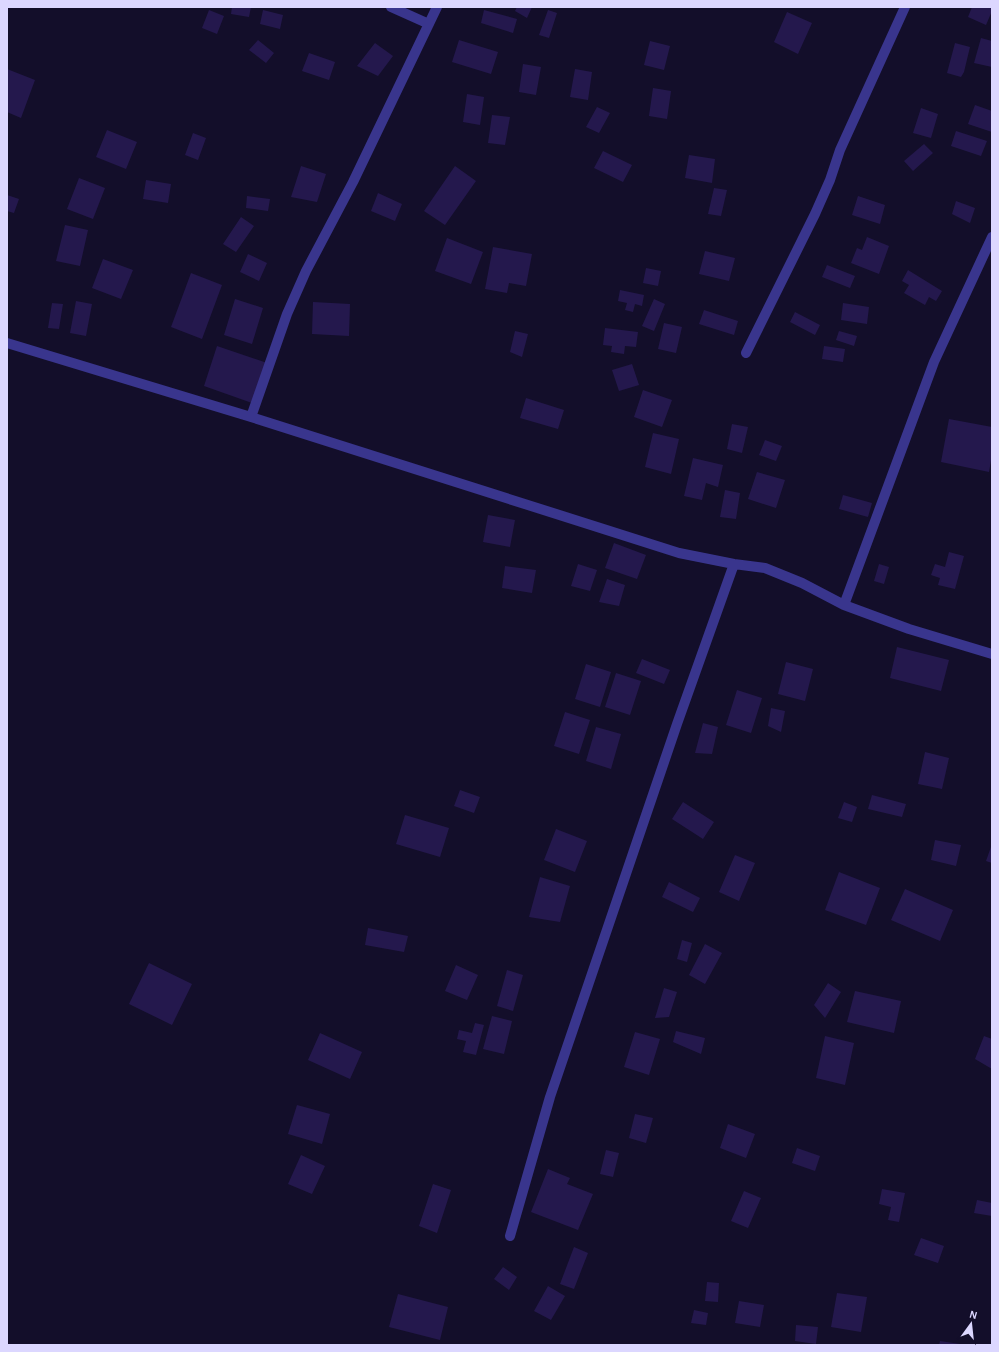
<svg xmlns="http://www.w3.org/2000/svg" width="999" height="1352" font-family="'Alegreya Sans',sans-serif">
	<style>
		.building { fill: #24184d }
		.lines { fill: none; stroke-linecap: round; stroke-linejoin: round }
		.minor { stroke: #39358d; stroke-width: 10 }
	</style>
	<rect width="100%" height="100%" fill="#130e2a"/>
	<path class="building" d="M 232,7 L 251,7 L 249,17 L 231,14 Z
		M 517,7 L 532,7 L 527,18 L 515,11 Z
		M 972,7 L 992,7 L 992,11 L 986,25 L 968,17 Z
		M 209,10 L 224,16 L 217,34 L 202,28 Z
		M 263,10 L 283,15 L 280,29 L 260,24 Z
		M 484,10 L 517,19 L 513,33 L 481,23 Z
		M 548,10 L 557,13 L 549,38 L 539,35 Z
		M 787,12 L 812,23 L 798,54 L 774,42 Z
		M 981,38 L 992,41 L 992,67 L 974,63 Z
		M 258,40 L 274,53 L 266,63 L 249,50 Z
		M 459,40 L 498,52 L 491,74 L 452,62 Z
		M 650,41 L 670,46 L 664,70 L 644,65 Z
		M 375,43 L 393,56 L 378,76 L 357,66 Z
		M 955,43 L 970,47 L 964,72 L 961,77 L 947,73 Z
		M 309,53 L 335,62 L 329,80 L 302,71 Z
		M 523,64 L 541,67 L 536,95 L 519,92 Z
		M 7,69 L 35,80 L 21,118 L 7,112 Z
		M 575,69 L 592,72 L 588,100 L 570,97 Z
		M 653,88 L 671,91 L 667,119 L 649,116 Z
		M 467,94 L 484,97 L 480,125 L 463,122 Z
		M 975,105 L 992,111 L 992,132 L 968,124 Z
		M 597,107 L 610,113 L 599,133 L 586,127 Z
		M 921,108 L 938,114 L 931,138 L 913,133 Z
		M 492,115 L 510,117 L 505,145 L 488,143 Z
		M 107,130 L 137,142 L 126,169 L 96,157 Z
		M 956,131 L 987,141 L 981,156 L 951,146 Z
		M 193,133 L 206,138 L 198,160 L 185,155 Z
		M 924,144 L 933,153 L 913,171 L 904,161 Z
		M 603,151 L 632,165 L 623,182 L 594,168 Z
		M 689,155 L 715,159 L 712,183 L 685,178 Z
		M 301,166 L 326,174 L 317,202 L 291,197 Z
		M 455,166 L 476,181 L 445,225 L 424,211 Z
		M 79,178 L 105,188 L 93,219 L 67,209 Z
		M 146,180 L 171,184 L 168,203 L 143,199 Z
		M 714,188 L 727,190 L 721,216 L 708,214 Z
		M 378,193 L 402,204 L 395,221 L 371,211 Z
		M 7,195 L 19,199 L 14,213 L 7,211 Z
		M 247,196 L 270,199 L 268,211 L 246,208 Z
		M 858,196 L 885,205 L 880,224 L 852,215 Z
		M 956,201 L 975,208 L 970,223 L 952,214 Z
		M 241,217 L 254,226 L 236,252 L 223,244 Z
		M 65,225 L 88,230 L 80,266 L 56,261 Z
		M 867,237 L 889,246 L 879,274 L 851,263 L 857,248 L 862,250 Z
		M 447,238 L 483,252 L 471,284 L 435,271 Z
		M 493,247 L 532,254 L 526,286 L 509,283 L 507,293 L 485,289 Z
		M 705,251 L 735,258 L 729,281 L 699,274 Z
		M 248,254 L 267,263 L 259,281 L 240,272 Z
		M 103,259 L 133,270 L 121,299 L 92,288 Z
		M 827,265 L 855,276 L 850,288 L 822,277 Z
		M 646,268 L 661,271 L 658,286 L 643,283 Z
		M 908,270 L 942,291 L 936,301 L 929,297 L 925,305 L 904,293 L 909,285 L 902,281 Z
		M 191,273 L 222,285 L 202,339 L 171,327 Z
		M 620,290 L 644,295 L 642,306 L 635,304 L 633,312 L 625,310 L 627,303 L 618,301 Z
		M 235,299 L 263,308 L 252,344 L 224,335 Z
		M 654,299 L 665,304 L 654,331 L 642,326 Z
		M 76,301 L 92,304 L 86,336 L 70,333 Z
		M 313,302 L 350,304 L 349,336 L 312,334 Z
		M 52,303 L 63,304 L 59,329 L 48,328 Z
		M 843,303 L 869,307 L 867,324 L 841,320 Z
		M 704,310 L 738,321 L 734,335 L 699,324 Z
		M 795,312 L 820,325 L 815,335 L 790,322 Z
		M 664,323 L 682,327 L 676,353 L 658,349 Z
		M 605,328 L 638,332 L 636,347 L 625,346 L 624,354 L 611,352 L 612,346 L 603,345 Z
		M 515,331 L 528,334 L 522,357 L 510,352 Z
		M 839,331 L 857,336 L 854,346 L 836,340 Z
		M 217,346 L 267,363 L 252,403 L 204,386 Z
		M 824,346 L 845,349 L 843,362 L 822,359 Z
		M 632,364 L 639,385 L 619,391 L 612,370 Z
		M 643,390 L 672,400 L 662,427 L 634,417 Z
		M 526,398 L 564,410 L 558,429 L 520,418 Z
		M 949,419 L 992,427 L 992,455 L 989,472 L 941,462 Z
		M 732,424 L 748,427 L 742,453 L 727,449 Z
		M 653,433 L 679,439 L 671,474 L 645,467 Z
		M 765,440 L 782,446 L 776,461 L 759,455 Z
		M 693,458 L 723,465 L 718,487 L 706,483 L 702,500 L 684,496 Z
		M 757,472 L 785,480 L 776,508 L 748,499 Z
		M 725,490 L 740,493 L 736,519 L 720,517 Z
		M 843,495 L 872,503 L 868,517 L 839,509 Z
		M 488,515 L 515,520 L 510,547 L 483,542 Z
		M 614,543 L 646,555 L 637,579 L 605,568 Z
		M 949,552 L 964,556 L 955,589 L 938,585 L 940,578 L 931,575 L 935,564 L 945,567 Z
		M 578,564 L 597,570 L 590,591 L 571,586 Z
		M 879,564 L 889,567 L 884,584 L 874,581 Z
		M 505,566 L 536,570 L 532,593 L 502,588 Z
		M 607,579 L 625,585 L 619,606 L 599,602 Z
		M 897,647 L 949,660 L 941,691 L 890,678 Z
		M 642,659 L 670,670 L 664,684 L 636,673 Z
		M 786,662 L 813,669 L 805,701 L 778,694 Z
		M 586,664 L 611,672 L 600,707 L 575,699 Z
		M 616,673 L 641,681 L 630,715 L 605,707 Z
		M 737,690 L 762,698 L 751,733 L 726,725 Z
		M 771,708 L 785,711 L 781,732 L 768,726 Z
		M 565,712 L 590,720 L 579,754 L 554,746 Z
		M 703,723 L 718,727 L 712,754 L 695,753 Z
		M 596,727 L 621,734 L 611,769 L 586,761 Z
		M 925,752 L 949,758 L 942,789 L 918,784 Z
		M 460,790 L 480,797 L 474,813 L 454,806 Z
		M 872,795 L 906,804 L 902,817 L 868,809 Z
		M 683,802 L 714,822 L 703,839 L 672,819 Z
		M 844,802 L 857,807 L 852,822 L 838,818 Z
		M 405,815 L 449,828 L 440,857 L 396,844 Z
		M 556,829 L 587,841 L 575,872 L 544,860 Z
		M 935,840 L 961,845 L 956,866 L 931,860 Z
		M 992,844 L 992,863 L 986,861 Z
		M 735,855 L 755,863 L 739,901 L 719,892 Z
		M 839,872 L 880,888 L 866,925 L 825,910 Z
		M 540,877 L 570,886 L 560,922 L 529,917 Z
		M 669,882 L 700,898 L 693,912 L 662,897 Z
		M 905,889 L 953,910 L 940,941 L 891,920 Z
		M 368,928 L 408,936 L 404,952 L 365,945 Z
		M 682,940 L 692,943 L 687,962 L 677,959 Z
		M 705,944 L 722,953 L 705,984 L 689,975 Z
		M 149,963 L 192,984 L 172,1025 L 129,1004 Z
		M 456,965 L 478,975 L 467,1000 L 445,991 Z
		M 507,970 L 523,975 L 513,1011 L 497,1006 Z
		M 828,983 L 841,992 L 825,1018 L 814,1005 Z
		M 664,988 L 677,992 L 669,1017 L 655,1018 Z
		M 855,991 L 901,1001 L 894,1033 L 847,1022 Z
		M 492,1016 L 512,1021 L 504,1054 L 483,1049 Z
		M 475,1023 L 484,1025 L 476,1055 L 463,1052 L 466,1041 L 457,1039 L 459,1030 L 472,1033 Z
		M 676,1031 L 705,1038 L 701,1054 L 673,1042 Z
		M 635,1032 L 660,1039 L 649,1075 L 624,1067 Z
		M 320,1033 L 362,1052 L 350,1079 L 308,1060 Z
		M 825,1036 L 854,1043 L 845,1085 L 816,1078 Z
		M 984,1036 L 992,1039 L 992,1069 L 975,1059 Z
		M 297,1105 L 330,1114 L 322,1144 L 288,1134 Z
		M 635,1114 L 653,1118 L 646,1143 L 629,1138 Z
		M 728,1124 L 755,1134 L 746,1158 L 720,1148 Z
		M 797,1148 L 820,1156 L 815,1171 L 792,1163 Z
		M 606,1150 L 619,1153 L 613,1177 L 600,1174 Z
		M 301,1155 L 325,1166 L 312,1194 L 288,1184 Z
		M 548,1169 L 570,1178 L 567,1184 L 593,1194 L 578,1230 L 531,1212 Z
		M 433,1184 L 451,1190 L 437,1233 L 419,1226 Z
		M 882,1189 L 905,1193 L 899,1222 L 888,1220 L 891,1207 L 879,1204 Z
		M 744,1191 L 761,1198 L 748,1228 L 731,1221 Z
		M 977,1200 L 992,1203 L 992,1216 L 974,1213 Z
		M 921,1238 L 944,1246 L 938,1263 L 914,1255 Z
		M 574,1247 L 588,1253 L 574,1289 L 560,1284 Z
		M 503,1267 L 517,1277 L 509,1290 L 494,1279 Z
		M 707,1282 L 719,1283 L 718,1302 L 705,1301 Z
		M 548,1286 L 565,1296 L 551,1320 L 534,1311 Z
		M 837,1293 L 867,1297 L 861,1332 L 831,1327 Z
		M 398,1294 L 448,1307 L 440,1340 L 389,1327 Z
		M 739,1301 L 764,1305 L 760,1327 L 735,1323 Z
		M 694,1310 L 708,1313 L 706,1325 L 691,1323 Z
		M 796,1325 L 818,1327 L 816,1344 L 795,1341 Z
		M 940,1341 L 960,1344 L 960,1345 L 939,1345 Z"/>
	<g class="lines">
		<path class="minor" d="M 391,7 L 429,24
			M 7,343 L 251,417 L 679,553 L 734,564 L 765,568 L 802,583 L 844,605 L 909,629 L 992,654
			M 746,353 L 815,214 L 830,180 L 840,150 L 905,7
			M 251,417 L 287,314 L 306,271 L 353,182 L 437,7
			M 844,605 L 934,362 L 992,237
			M 510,1236 L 550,1097 L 677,724 L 734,564"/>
	</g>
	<rect width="999" height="1352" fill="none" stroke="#dcd7ff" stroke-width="16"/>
	<g transform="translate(971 1324) rotate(15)" stroke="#130e2a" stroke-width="3" paint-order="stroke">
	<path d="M0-3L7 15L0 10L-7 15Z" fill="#dcd7ff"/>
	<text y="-6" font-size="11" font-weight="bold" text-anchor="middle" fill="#dcd7ff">N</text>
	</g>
</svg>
